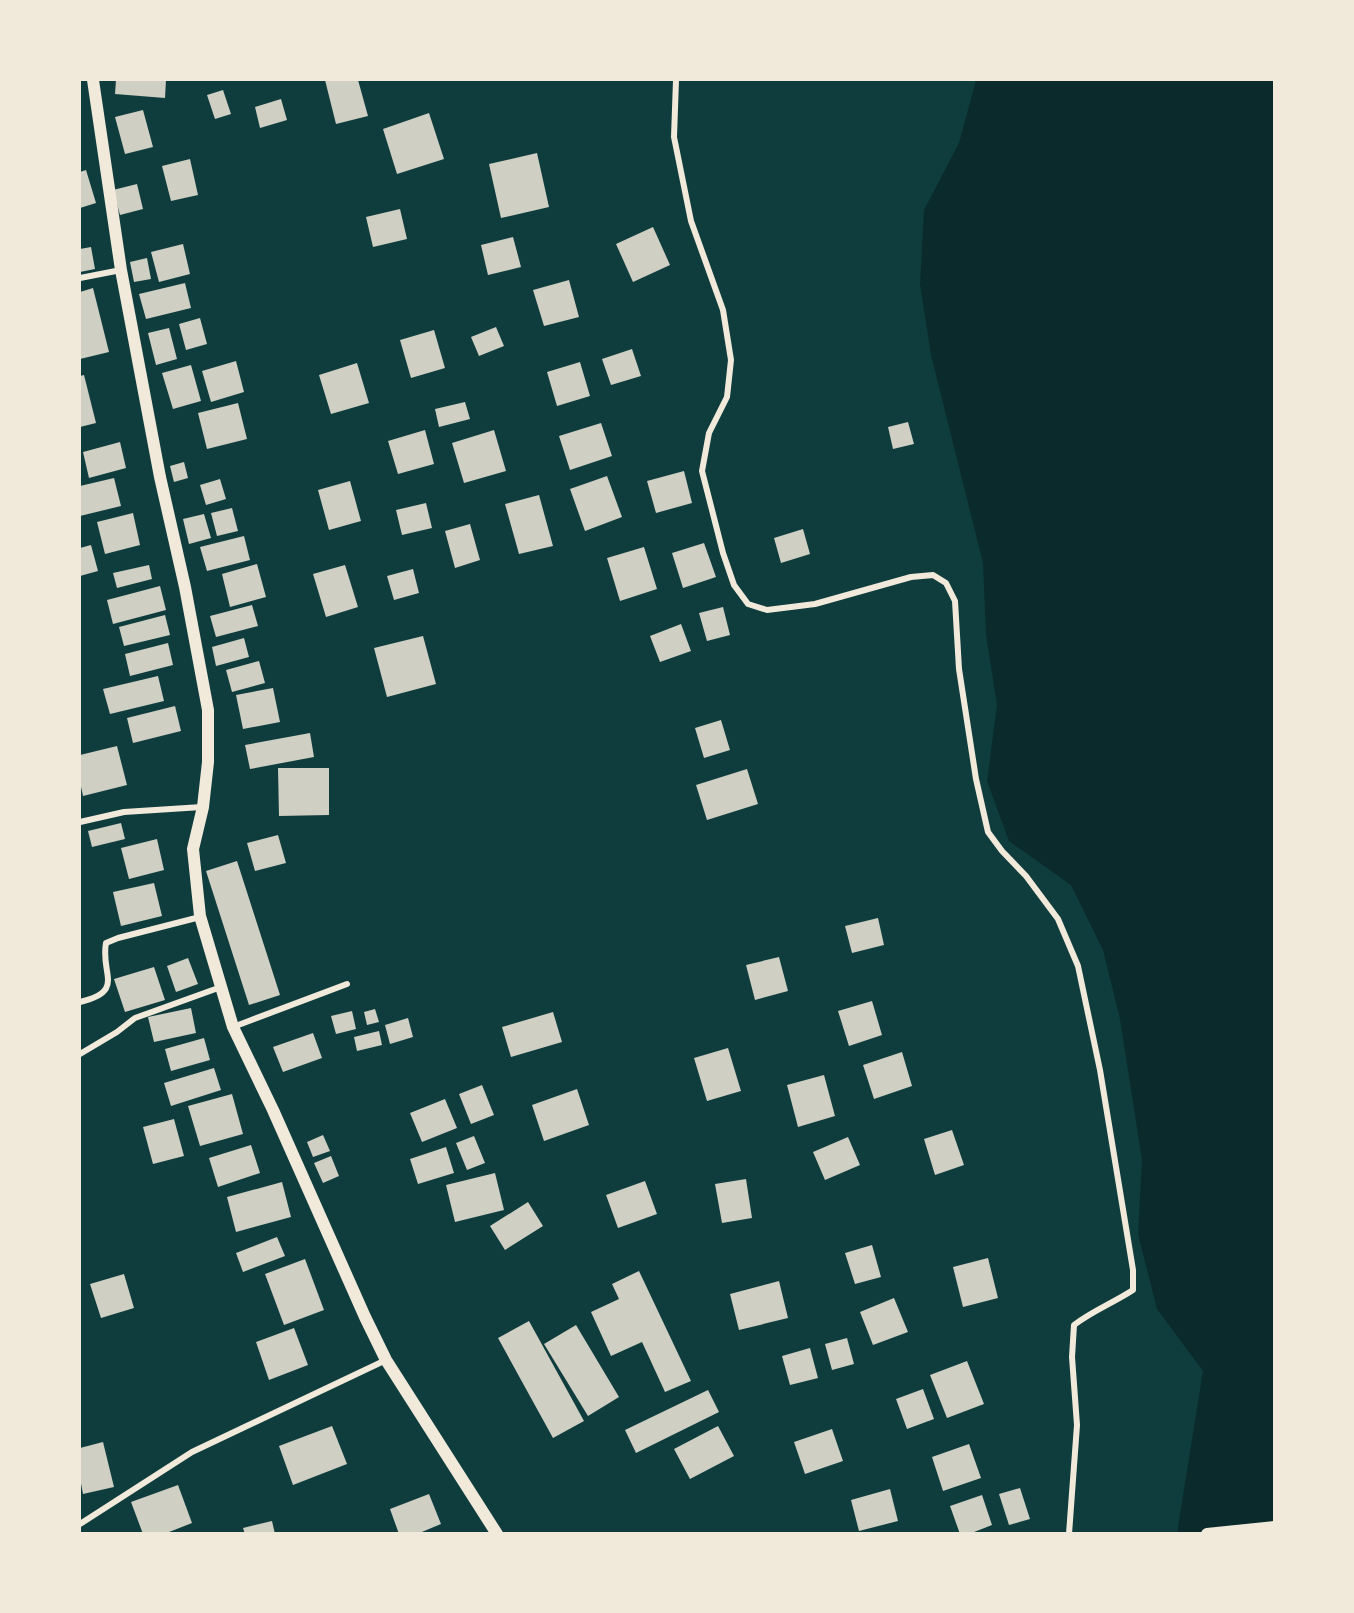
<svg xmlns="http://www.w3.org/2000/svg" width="1354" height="1613" font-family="'Nunito Sans',sans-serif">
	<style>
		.water { fill: #0a2a2b }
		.building { fill: #cfcfc3 }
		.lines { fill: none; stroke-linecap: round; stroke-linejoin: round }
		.minor { stroke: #f1e9da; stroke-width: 6 }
		.secondary { stroke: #f1e9da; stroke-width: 12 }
	</style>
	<rect width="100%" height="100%" fill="#0f3d3e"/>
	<path class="water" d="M 976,80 L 1274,80 L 1274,1533 L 1177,1533 L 1203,1371 L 1157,1309 L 1138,1234 L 1142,1160 L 1120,1019 L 1103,950 L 1071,885 L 1009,841 L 987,781 L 997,705 L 986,635 L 983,563 L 931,355 L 920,284 L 924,210 L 959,143 Z"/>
	<path class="building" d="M 116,80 L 166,80 L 165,98 L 115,94 Z
		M 325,80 L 358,80 L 368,116 L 336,124 Z
		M 223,90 L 231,114 L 215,119 L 207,95 Z
		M 281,99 L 287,120 L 260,128 L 255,107 Z
		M 143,110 L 153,147 L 125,154 L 115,117 Z
		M 429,113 L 444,159 L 397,174 L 383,129 Z
		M 537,153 L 549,207 L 501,218 L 489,164 Z
		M 190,159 L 198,195 L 171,201 L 162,166 Z
		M 86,170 L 96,203 L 80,208 L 80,172 Z
		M 137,184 L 143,209 L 120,215 L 113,190 Z
		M 400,209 L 407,239 L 373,247 L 366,217 Z
		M 653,227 L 670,265 L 633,282 L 616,244 Z
		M 513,237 L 521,267 L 488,275 L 481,245 Z
		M 183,244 L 190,274 L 159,282 L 151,252 Z
		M 91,247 L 95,269 L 80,272 L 80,249 Z
		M 147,258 L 151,279 L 134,282 L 130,262 Z
		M 569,280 L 579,317 L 544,326 L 533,290 Z
		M 185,283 L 191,308 L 146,319 L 139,294 Z
		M 93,288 L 109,352 L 80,359 L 80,292 Z
		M 200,318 L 207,344 L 186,350 L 179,324 Z
		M 496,327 L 504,346 L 479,356 L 471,337 Z
		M 169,328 L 177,359 L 156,365 L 148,333 Z
		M 434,330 L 445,368 L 411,378 L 400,340 Z
		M 632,349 L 641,376 L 611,385 L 602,359 Z
		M 236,361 L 244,392 L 211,402 L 202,371 Z
		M 580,362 L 590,396 L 557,406 L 547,372 Z
		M 357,363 L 369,403 L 331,414 L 319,375 Z
		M 191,365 L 201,401 L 173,409 L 162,373 Z
		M 84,375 L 96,423 L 80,427 L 80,376 Z
		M 465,402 L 470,419 L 439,427 L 435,409 Z
		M 238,403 L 247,439 L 207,449 L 198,413 Z
		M 908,422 L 914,444 L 893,449 L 888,427 Z
		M 601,423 L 612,456 L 570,470 L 559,436 Z
		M 425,430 L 434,464 L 398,474 L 388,441 Z
		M 494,430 L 506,471 L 464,483 L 452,443 Z
		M 120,442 L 126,468 L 89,478 L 83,452 Z
		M 184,462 L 188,478 L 174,482 L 170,466 Z
		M 684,471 L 692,503 L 656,513 L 647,481 Z
		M 607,476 L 622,517 L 585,531 L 570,489 Z
		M 114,478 L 121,506 L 80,516 L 80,486 Z
		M 220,479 L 226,499 L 206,505 L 200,485 Z
		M 350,481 L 361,521 L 329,530 L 318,490 Z
		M 539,495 L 553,546 L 519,554 L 505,504 Z
		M 426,503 L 432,528 L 402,535 L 396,510 Z
		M 232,508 L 238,531 L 217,536 L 211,513 Z
		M 133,513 L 140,545 L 105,554 L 97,522 Z
		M 204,514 L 211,538 L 189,544 L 183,519 Z
		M 470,524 L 480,560 L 455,568 L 445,531 Z
		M 803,529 L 810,554 L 781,563 L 774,538 Z
		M 244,536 L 250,560 L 207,571 L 200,547 Z
		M 704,543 L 716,577 L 683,588 L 672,553 Z
		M 91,545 L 98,571 L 80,576 L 80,548 Z
		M 644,547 L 657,589 L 620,601 L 607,558 Z
		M 257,564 L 266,597 L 230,607 L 222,574 Z
		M 149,565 L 152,579 L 117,588 L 113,573 Z
		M 345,565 L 358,607 L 326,617 L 313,574 Z
		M 413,569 L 419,593 L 394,600 L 387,576 Z
		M 160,586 L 166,610 L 113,624 L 107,600 Z
		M 252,605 L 258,626 L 216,637 L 210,616 Z
		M 723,607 L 730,635 L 707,641 L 699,613 Z
		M 165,615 L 170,635 L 124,646 L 119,627 Z
		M 681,624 L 691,651 L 660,662 L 650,636 Z
		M 423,636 L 436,684 L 387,697 L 374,648 Z
		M 244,638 L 249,657 L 216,666 L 212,647 Z
		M 168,643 L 173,665 L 130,676 L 125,654 Z
		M 259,661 L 265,683 L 232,692 L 226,670 Z
		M 158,676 L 164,701 L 110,714 L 103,689 Z
		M 273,688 L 280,722 L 243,729 L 236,695 Z
		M 175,706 L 181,731 L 133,743 L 127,718 Z
		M 721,720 L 730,750 L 704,758 L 695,728 Z
		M 310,733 L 314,757 L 250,769 L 245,745 Z
		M 117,746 L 127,785 L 83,796 L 80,782 L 80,755 Z
		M 278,768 L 329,768 L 329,815 L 279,816 Z
		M 747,769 L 758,804 L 707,820 L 696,785 Z
		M 121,823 L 125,839 L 92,847 L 88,831 Z
		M 278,835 L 286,863 L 255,871 L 247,843 Z
		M 157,839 L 164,870 L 129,879 L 121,848 Z
		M 237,861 L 280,995 L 249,1005 L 206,871 Z
		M 154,883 L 162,916 L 121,926 L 113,892 Z
		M 878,918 L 884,945 L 852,953 L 845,926 Z
		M 779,957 L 788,991 L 755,1000 L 746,965 Z
		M 188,958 L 198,984 L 176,992 L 167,966 Z
		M 154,967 L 165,1000 L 125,1012 L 114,979 Z
		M 872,1001 L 882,1035 L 849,1046 L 838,1011 Z
		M 191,1008 L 196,1033 L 154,1042 L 148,1017 Z
		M 375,1009 L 379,1022 L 367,1025 L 364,1012 Z
		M 352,1011 L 356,1029 L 336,1034 L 331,1016 Z
		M 553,1012 L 562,1042 L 511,1057 L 502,1027 Z
		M 408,1018 L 413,1037 L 390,1044 L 385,1025 Z
		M 379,1031 L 382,1045 L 357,1051 L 354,1037 Z
		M 313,1033 L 322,1058 L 283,1072 L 273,1047 Z
		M 204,1038 L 210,1060 L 171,1071 L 165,1049 Z
		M 728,1048 L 741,1091 L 707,1101 L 694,1058 Z
		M 902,1052 L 912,1086 L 874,1099 L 863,1065 Z
		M 214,1068 L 221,1090 L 171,1106 L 164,1083 Z
		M 824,1075 L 835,1116 L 798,1127 L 787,1085 Z
		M 482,1085 L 494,1115 L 471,1124 L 459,1094 Z
		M 577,1089 L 589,1125 L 544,1141 L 532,1105 Z
		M 232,1094 L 243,1134 L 200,1146 L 188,1106 Z
		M 445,1099 L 457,1128 L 422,1142 L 410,1113 Z
		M 174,1119 L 184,1156 L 153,1164 L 143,1127 Z
		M 952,1130 L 964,1165 L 935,1175 L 924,1139 Z
		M 323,1135 L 330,1151 L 313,1157 L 307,1142 Z
		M 474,1136 L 485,1163 L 467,1170 L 456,1143 Z
		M 848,1137 L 860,1165 L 825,1180 L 813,1152 Z
		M 251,1145 L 260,1173 L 218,1187 L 209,1158 Z
		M 446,1147 L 454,1173 L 418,1184 L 410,1159 Z
		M 331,1156 L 339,1176 L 323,1183 L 314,1163 Z
		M 495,1173 L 504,1210 L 455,1222 L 446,1185 Z
		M 746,1179 L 752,1218 L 722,1223 L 715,1184 Z
		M 645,1181 L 657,1214 L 618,1228 L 606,1195 Z
		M 282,1182 L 291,1217 L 236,1232 L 227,1197 Z
		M 528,1202 L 543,1226 L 505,1250 L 490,1226 Z
		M 277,1237 L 285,1256 L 243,1272 L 236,1253 Z
		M 872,1245 L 881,1277 L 855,1284 L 845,1253 Z
		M 988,1258 L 998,1298 L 963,1307 L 953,1267 Z
		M 305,1259 L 324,1310 L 284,1325 L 265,1274 Z
		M 639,1271 L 691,1381 L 665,1392 L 642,1342 L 611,1356 L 591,1312 L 619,1299 L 612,1284 Z
		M 124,1274 L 134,1308 L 101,1318 L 90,1284 Z
		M 779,1281 L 788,1318 L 739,1330 L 730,1294 Z
		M 894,1298 L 908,1332 L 873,1345 L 860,1312 Z
		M 529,1321 L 584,1421 L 553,1438 L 498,1338 Z
		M 576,1325 L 619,1397 L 588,1416 L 544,1344 Z
		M 294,1328 L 308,1365 L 269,1380 L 256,1342 Z
		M 847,1338 L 854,1364 L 832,1370 L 825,1344 Z
		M 810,1348 L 818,1378 L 790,1385 L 782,1356 Z
		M 967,1361 L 984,1404 L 947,1418 L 930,1375 Z
		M 923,1389 L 934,1419 L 907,1429 L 896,1399 Z
		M 708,1390 L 719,1412 L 636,1453 L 625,1430 Z
		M 332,1426 L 347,1464 L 293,1485 L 279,1446 Z
		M 718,1426 L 734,1456 L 690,1479 L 674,1449 Z
		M 832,1429 L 843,1461 L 805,1474 L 794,1442 Z
		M 103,1442 L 114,1487 L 83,1494 L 80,1478 L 80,1448 Z
		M 969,1444 L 981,1478 L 943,1491 L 932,1457 Z
		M 178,1485 L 192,1523 L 164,1534 L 143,1534 L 131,1502 Z
		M 1020,1488 L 1030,1519 L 1009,1525 L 999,1494 Z
		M 890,1489 L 898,1521 L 859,1531 L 851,1500 Z
		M 429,1494 L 441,1524 L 417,1534 L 399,1534 L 390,1509 Z
		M 982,1495 L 992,1525 L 969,1534 L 960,1534 L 950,1506 Z
		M 272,1521 L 275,1534 L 245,1534 L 243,1528 Z"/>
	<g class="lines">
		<path class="minor" d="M 676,80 L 674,137 L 691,221 L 723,310 L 731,360 L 727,397 L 709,433 L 702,471 L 723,553 L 734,585 L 748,604 L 767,610 L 815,604 L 911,577 L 933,575 L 946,583 L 955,601 L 959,669 L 976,779 L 988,832 L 1002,851 L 1026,876 L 1058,919 L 1078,966 L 1100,1070 L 1133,1270 L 1133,1290 C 1113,1303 1092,1311 1074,1325 L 1072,1357 L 1077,1425 L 1069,1534
			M 80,278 L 121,270
			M 80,822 L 124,812 L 202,807
			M 80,1002 C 126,991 100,974 106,943 L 118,938 L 200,917
			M 233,1027 L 347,984
			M 80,1054 L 117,1032 L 135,1018 L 221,987
			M 80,1524 L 192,1452 L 386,1360"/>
		<path class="secondary" d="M 93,80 L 121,270 L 160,477 L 185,587 L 208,710 L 208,762 L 203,807 L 193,849 L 200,916 L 233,1027 L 273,1110 L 365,1317 L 386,1360 L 497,1534
			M 1207,1534 L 1274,1527"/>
	</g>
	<rect width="1354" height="1613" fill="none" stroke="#f1e9da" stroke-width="162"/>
</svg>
